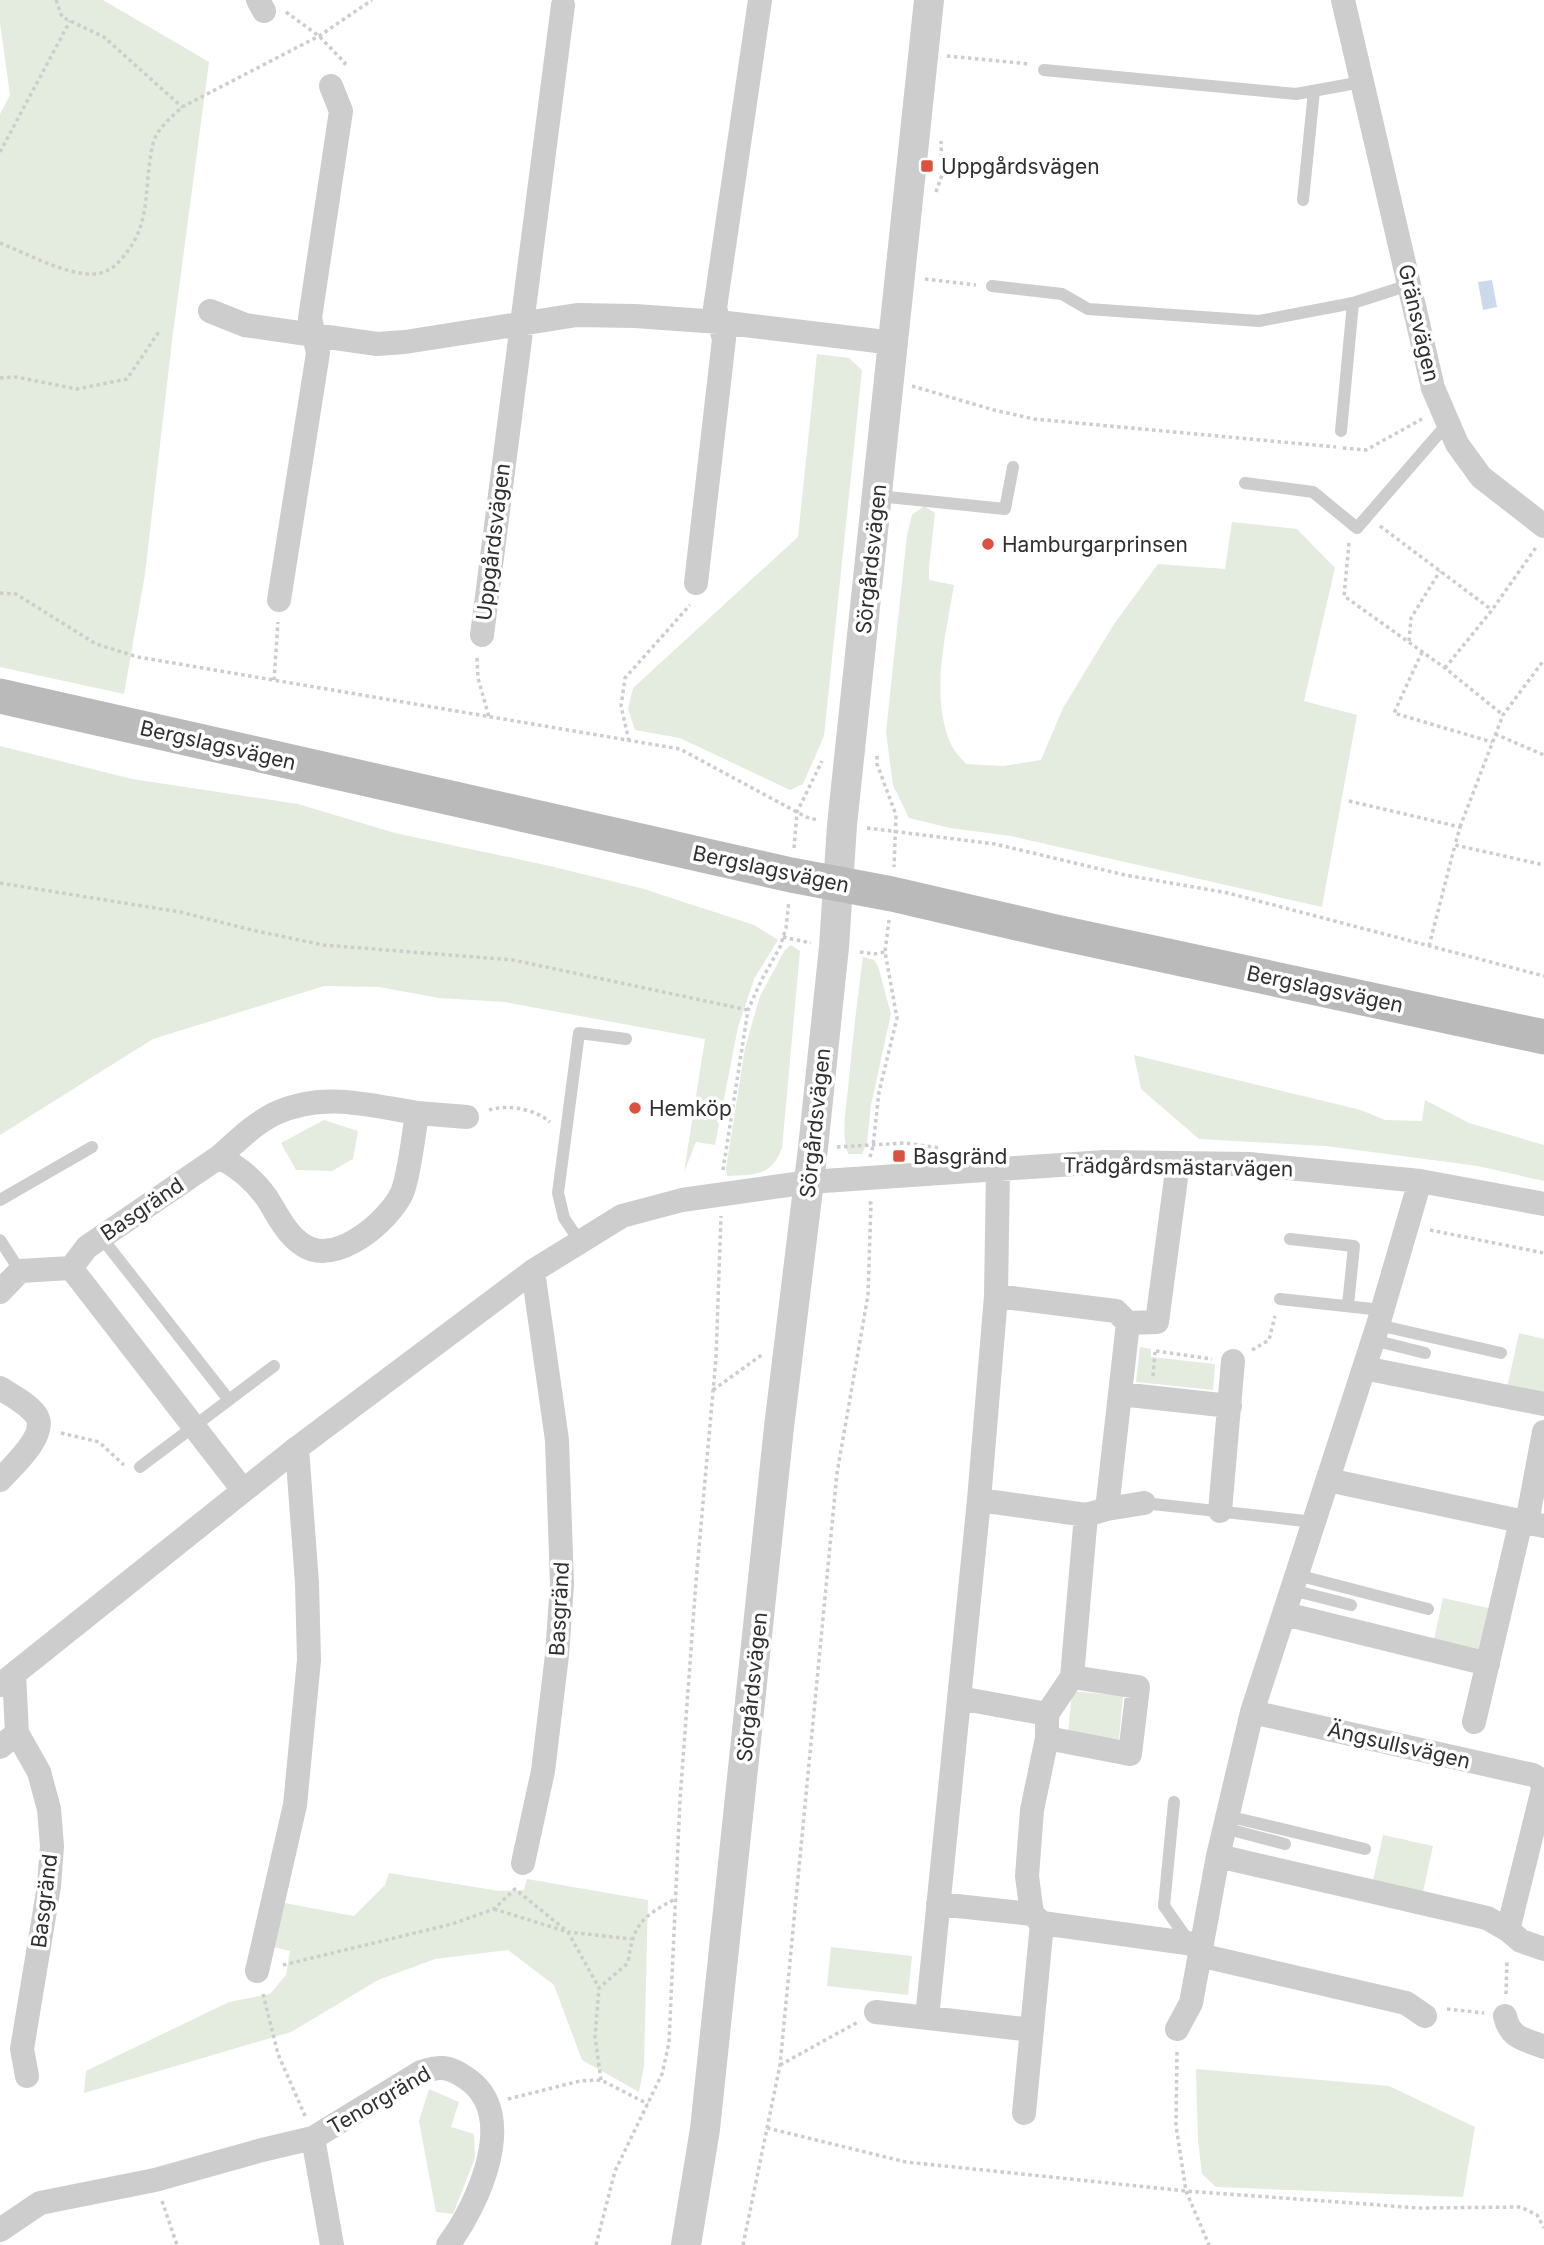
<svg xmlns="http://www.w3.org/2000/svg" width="1544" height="2245" font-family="Inter,sans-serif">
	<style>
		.green { fill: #e3ecdf }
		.water { fill: #ccd9ea }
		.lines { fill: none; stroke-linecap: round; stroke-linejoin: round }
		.path { stroke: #cdcdcd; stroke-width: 3.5; stroke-dasharray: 3.5 3.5; stroke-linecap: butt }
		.service { stroke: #cdcdcd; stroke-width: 12 }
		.minor { stroke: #cdcdcd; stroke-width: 24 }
		.tertiary { stroke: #cdcdcd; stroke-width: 30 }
		.secondary { stroke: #bababa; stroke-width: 35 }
		.poi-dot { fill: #da523f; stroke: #fff; stroke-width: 2.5 }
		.labels { text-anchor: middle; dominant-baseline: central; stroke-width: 7; stroke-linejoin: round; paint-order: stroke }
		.poi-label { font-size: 21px; fill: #303030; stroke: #fff; text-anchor: start }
		.street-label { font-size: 21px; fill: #303030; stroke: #fff }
	</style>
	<rect width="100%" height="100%" fill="#fff"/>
	<path class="green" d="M 0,0 L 103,0 L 209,62 L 172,341 L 145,574 L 124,694 L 0,667 L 0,114 L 10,95 L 0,23 Z
		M 817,354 L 849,358 L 862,370 L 824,736 L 803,784 L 790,790 L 680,738 L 635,730 L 628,709 L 633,688 L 798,537 Z
		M 924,506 L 935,513 L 929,567 L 929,580 L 954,585 C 946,634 930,694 950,742 C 953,750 960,757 966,764 L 1003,766 L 1041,760 L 1063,708 L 1114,624 L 1158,564 L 1225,569 L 1232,522 L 1297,529 L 1335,568 L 1304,701 L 1357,715 L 1322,907 L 1011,836 L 950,828 L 909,818 L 893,785 L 886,732 L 907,535 L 912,515 Z
		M 0,746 L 132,779 L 298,804 L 395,833 L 550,866 L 644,889 L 754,925 L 778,940 L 754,979 L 738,1027 L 715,1145 L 696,1142 L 684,1172 L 705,1039 L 504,1002 L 439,998 L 379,987 L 324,986 L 153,1039 L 0,1135 Z
		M 791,945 L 800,951 L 782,1148 C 772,1176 754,1175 727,1176 L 726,1168 L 745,1048 L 760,996 L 785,950 Z
		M 863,957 L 874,960 L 878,966 L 891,1014 L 871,1105 L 867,1143 L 862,1154 L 848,1154 C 841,1133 846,1110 848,1089 C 852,1045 857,1001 863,957 Z
		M 1134,1055 L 1361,1110 L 1385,1120 L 1422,1121 L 1425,1100 L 1469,1123 L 1544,1145 L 1544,1181 L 1478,1166 L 1326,1146 L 1199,1139 L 1141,1089 Z
		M 324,1120 L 358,1131 L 353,1159 L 332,1171 L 296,1170 L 281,1143 Z
		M 1519,1333 L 1544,1339 L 1544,1396 L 1507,1388 Z
		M 1140,1347 L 1151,1349 L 1151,1357 L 1215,1364 L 1213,1390 L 1136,1382 Z
		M 1443,1598 L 1493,1609 L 1483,1655 L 1433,1644 Z
		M 1072,1691 L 1123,1696 L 1119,1739 L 1068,1734 Z
		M 1383,1835 L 1433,1846 L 1423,1892 L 1373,1881 Z
		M 389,1873 L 499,1891 L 524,1890 L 527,1879 L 648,1900 L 644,2066 L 639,2092 L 582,2060 L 554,1985 L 508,1950 L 435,1959 L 378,1980 L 291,2032 L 84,2093 L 86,2071 L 229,2002 L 270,1994 L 286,1975 L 290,1951 L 269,1946 L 279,1902 L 354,1916 L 385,1885 Z
		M 831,1947 L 912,1956 L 908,1995 L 827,1986 Z
		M 1196,2069 L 1389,2086 L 1475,2127 L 1463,2197 L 1216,2187 L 1202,2174 L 1198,2141 Z
		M 429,2089 L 459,2102 L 451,2127 L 474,2134 L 475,2158 L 453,2214 L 436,2212 L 419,2121 Z"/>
	<path class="water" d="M 1492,280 L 1497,307 L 1483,310 L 1478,282 Z"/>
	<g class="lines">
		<path class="path" d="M 56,0 L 62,17 L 104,37 L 182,107
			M 286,12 L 319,36 L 345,63 L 343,67
			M 947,56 L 1030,64
			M 0,152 L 70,21
			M 936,192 L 942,175 L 941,141
			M 0,243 C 26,253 63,274 92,274 C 106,274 115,267 123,257 C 153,223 143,185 153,144 C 156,129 172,117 182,107 L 319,36 L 372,0
			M 925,279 L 976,285
			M 0,378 L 16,377 L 77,389 L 127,379 L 160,330
			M 912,386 L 994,410 L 1034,419 L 1336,447
			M 1343,448 L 1366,450 L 1422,419
			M 1380,526 L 1492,610
			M 1349,543 L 1344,596 L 1445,668 L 1503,715
			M 0,593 L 16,594 L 96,644 L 138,657 L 680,749 L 806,817 L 818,820
			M 1409,641 L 1411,618 L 1440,571
			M 1422,652 L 1394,713 L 1492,742
			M 477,658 L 478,678 L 489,717
			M 1445,668 L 1492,610 L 1537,546
			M 274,680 L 278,622
			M 1495,734 L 1544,755
			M 629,741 L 621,706 L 625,678 L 690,605
			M 877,756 L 877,764 L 896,815 L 894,867
			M 1349,801 L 1460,827 L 1455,845 L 1544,865
			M 1460,827 L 1503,715 L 1544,660
			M 867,828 L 995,844 L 1125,875 L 1228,893 L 1544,976
			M 794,848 L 797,812 L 822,761
			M 0,883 L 180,912 L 252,930 L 323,945 L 513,960 L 748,1010
			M 783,937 L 811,943
			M 1429,946 L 1455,845
			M 860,952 L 874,954 L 885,952
			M 489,1110 C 508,1104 535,1109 550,1122
			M 837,1147 L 905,1143 L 940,1148
			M 870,1157 L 873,1146 L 879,1092 L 897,1018 L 885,952 L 889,920
			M 723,1170 L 748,1010 L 761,981 L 780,947 L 786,928 L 789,901
			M 1430,1230 L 1544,1253
			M 1252,1350 L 1269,1340 L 1275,1316
			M 1156,1351 L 1212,1359
			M 1153,1376 L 1155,1352
			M 713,1390 L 763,1354
			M 61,1433 L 99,1442 L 124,1465
			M 494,1909 L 568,1932 L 599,1988
			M 283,1965 L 452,1924 L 494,1909 L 515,1889 L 568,1932 L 631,1939
			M 263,1994 L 278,2054 L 306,2118
			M 1506,1994 L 1507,1960
			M 1447,2009 L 1484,2013
			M 1177,2052 L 1176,2126 L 1186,2191 L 1209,2245
			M 780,2065 L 858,2022
			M 601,2080 L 595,2037 L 599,1988 L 628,1963 C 633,1923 643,1916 677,1898
			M 508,2099 L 580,2081 L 601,2080 L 648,2104
			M 767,2128 L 906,2162 L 1186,2191 L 1420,2208 L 1521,2207 L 1537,2215 L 1544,2228
			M 162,2201 L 177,2245
			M 596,2245 L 615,2171 L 662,2074 L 669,2043 L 680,1800 L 696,1581 L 716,1358 L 721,1216
			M 743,2245 L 780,2065 L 837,1473 L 868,1295 L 871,1203 L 866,1203"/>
		<path class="service" d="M 1044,70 L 1296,94 L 1362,82
			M 1303,200 L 1314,91
			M 992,286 L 1062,294 L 1088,309 L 1259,321 L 1353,303 L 1409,285
			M 1341,431 L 1353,303
			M 1245,483 L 1313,492 L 1357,528 L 1448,423
			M 878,496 L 1005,509 L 1013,467
			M 0,1200 L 92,1147
			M 101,1237 L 229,1400
			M 1290,1239 L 1354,1246 L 1348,1305
			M 0,1240 L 20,1271
			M 580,1242 L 564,1218 L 558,1193 L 579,1033 L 626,1039
			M 1280,1299 L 1382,1310
			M 1378,1325 L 1501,1353
			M 1373,1340 L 1425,1353
			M 140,1467 L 274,1366
			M 1144,1503 L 1314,1522
			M 1297,1575 L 1428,1609
			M 1292,1590 L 1351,1605
			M 1174,1802 L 1164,1906 L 1190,1943
			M 1227,1816 L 1365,1849
			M 1224,1828 L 1285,1844"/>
		<path class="minor" d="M 258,0 L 264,11
			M 1343,0 L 1433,388 L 1457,444 L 1481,477 L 1544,526
			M 210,311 L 245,325 L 377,344 L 405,342 L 577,315 L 635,316 L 719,322 L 894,343
			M 696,583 L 724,339 L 715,308 L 760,0
			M 279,600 L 318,353 L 310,318 L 341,111 L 331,86
			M 482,635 L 563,5
			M 417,1113 L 467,1117
			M 71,1268 L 243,1490
			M 0,1292 L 20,1271 L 71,1268 L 87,1247 L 219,1157 C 239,1167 254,1180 267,1198 C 277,1214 286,1234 303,1245 C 335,1267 388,1222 402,1193 C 409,1176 414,1133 417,1113 C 368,1105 322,1091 274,1114 C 254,1124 236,1142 219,1157
			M 996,1296 L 1116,1311 L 1128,1323
			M 1364,1368 L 1544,1404
			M 0,1388 C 12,1396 27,1403 36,1415 C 49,1434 12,1467 0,1480
			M 1120,1394 L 1230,1406
			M 1328,1480 L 1544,1526
			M 979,1500 L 1086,1515
			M 1107,1509 L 1144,1503
			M 1220,1511 L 1233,1361
			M 1527,1522 L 1544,1432
			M 1285,1614 L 1488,1664
			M 0,1685 L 297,1448 L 533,1271 L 622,1216 L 682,1200 L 809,1182 L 1104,1162 L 1249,1164 L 1420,1181 L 1544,1204
			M 959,1698 L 1047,1714
			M 1252,1712 L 1533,1775 L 1544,1782
			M 1474,1722 L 1521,1521
			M 17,1733 L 39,1772 L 49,1809 L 52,1846 L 49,1886 L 22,2049 L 27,2076
			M 1047,1738 L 1130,1754 L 1138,1687 L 1072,1677
			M 0,1747 L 17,1733 L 14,1674
			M 1218,1856 L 1487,1918 L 1508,1930 L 1521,1941 L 1544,1949
			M 523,1863 L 543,1771 L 557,1655 L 562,1584 L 557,1440 L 533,1271
			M 938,1904 L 1032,1914
			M 1042,1923 L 1201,1945
			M 1508,1930 L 1544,1785
			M 1199,1955 L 1406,2003 L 1425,2016
			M 257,1971 L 295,1805 L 309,1660 L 307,1583 L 297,1448
			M 876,2012 L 1032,2030
			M 1505,2016 C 1510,2039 1525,2039 1544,2047
			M 927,2018 L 979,1500 L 996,1296 L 998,1169
			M 1177,2029 L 1191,2003 L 1218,1856 L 1252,1712 L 1378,1325 L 1420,1181
			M 1024,2113 L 1042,1923 L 1032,1914 L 1027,1876 L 1032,1810 L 1047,1738 L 1047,1714 L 1072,1677 L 1086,1515 L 1107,1509 L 1128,1323 L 1157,1322 L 1178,1163
			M 313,2138 L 332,2245
			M 0,2230 L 40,2203 L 155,2180 L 262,2150 L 313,2138 L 421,2072 C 441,2066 449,2066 466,2078 C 521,2114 477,2206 448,2245"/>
		<path class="tertiary" d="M 686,2245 L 705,2129 L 779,1427 L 813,1148 L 834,947 L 842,825 L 929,0"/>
		<path class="secondary" d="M 0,696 L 791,875 L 892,894 L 1056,932 L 1544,1037"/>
	</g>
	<g class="poi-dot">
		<rect x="920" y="159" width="14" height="14" rx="3.5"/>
		<circle cx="988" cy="544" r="7"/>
		<circle cx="635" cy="1108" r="7"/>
		<rect x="892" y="1149" width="14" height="14" rx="3.5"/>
	</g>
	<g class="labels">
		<g class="poi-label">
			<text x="941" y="166">Uppgårdsvägen</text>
			<text x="1002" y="544">Hamburgarprinsen</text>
			<text x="649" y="1108">Hemköp</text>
			<text x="913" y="1156">Basgränd</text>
		</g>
		<g class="street-label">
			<text transform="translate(1419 323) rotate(77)">Gränsvägen</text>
			<text transform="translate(493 542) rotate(-83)">Uppgårdsvägen</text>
			<text transform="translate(871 559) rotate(-84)">Sörgårdsvägen</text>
			<text transform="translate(218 745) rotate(13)">Bergslagsvägen</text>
			<text transform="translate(771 869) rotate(12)">Bergslagsvägen</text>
			<text transform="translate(1325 989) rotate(12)">Bergslagsvägen</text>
			<text transform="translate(815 1123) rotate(-84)">Sörgårdsvägen</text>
			<text transform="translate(1178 1167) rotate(1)">Trädgårdsmästarvägen</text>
			<text transform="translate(142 1209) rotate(-34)">Basgränd</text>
			<text transform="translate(559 1609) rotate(-87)">Basgränd</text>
			<text transform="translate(752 1687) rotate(-84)">Sörgårdsvägen</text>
			<text transform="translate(1399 1745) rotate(13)">Ängsullsvägen</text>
			<text transform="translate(44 1901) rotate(-83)">Basgränd</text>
			<text transform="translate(379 2100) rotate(-30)">Tenorgränd</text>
		</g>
	</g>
</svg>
